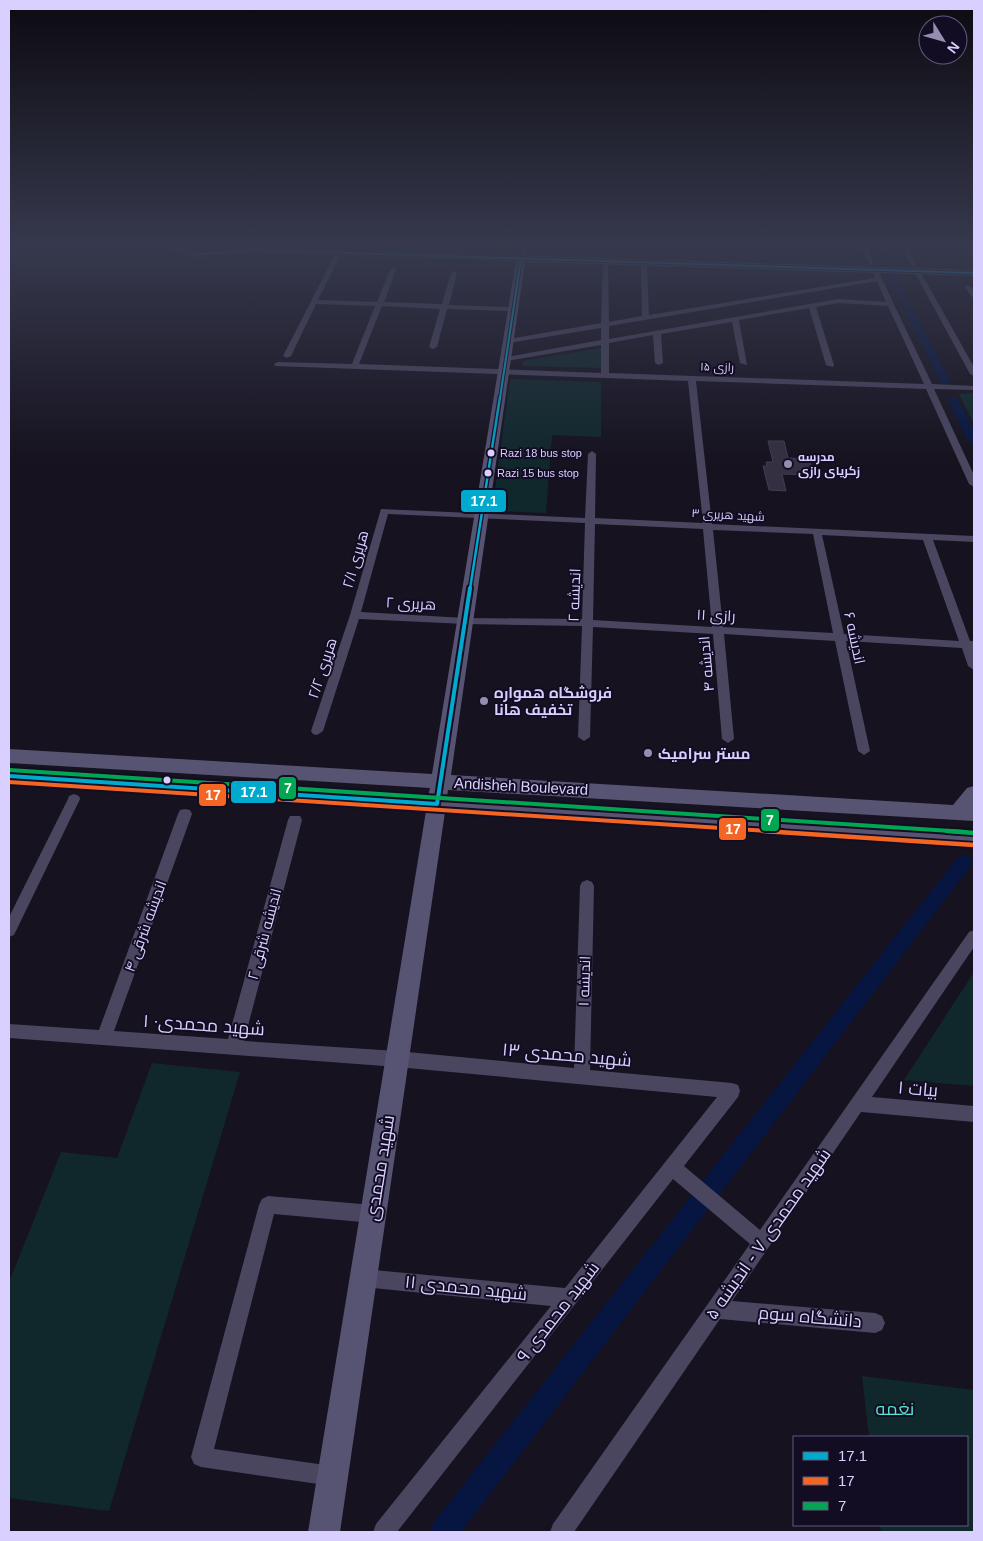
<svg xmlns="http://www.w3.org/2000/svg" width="983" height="1541" font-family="Helvetica,Cairo,sans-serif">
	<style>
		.green { fill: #10282c }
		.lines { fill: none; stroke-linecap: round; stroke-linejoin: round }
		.canal { fill: #071640; fill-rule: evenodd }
		.building { fill: #342f41; stroke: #433c53 }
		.street { fill: #4a4660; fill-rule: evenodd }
		.secondary { fill: #575373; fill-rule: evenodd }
		.bus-1-far2-casing { stroke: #130d24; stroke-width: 4 }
		.bus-1-far1-casing { stroke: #130d24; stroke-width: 5 }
		.bus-1-casing { stroke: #130d24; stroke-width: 8 }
		.bus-2-far1-casing { stroke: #130d24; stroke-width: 8 }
		.bus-2-casing { stroke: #130d24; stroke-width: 8 }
		.bus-3-far1-casing { stroke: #130d24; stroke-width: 8 }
		.bus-3-casing { stroke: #130d24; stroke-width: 8 }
		.bus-1-far2 { stroke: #00a9ce; stroke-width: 2 }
		.bus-1-far1 { stroke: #00a9ce; stroke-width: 2.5 }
		.bus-1 { stroke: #00a9ce; stroke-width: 4 }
		.bus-2-far1 { stroke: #f26522; stroke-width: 4 }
		.bus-2 { stroke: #f26522; stroke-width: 4.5 }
		.bus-3-far1 { stroke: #00a651; stroke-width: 4 }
		.bus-3 { stroke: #00a651; stroke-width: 4.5 }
		.bus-dot { fill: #dad0ff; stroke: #130d24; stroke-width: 2 }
		.poi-dot { fill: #958eb1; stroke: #130d24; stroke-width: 2 }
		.labels { text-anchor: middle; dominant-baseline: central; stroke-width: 4; stroke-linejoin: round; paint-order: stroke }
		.far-bus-label { font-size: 11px; fill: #dad0ff; stroke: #130d24; text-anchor: start }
		.far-street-label { font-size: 12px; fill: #dad0ff; stroke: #130d24 }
		.far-poi-label { font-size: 12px; font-weight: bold; fill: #dad0ff; stroke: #130d24; text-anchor: start }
		.street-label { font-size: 15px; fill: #dad0ff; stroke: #130d24 }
		.poi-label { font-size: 15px; font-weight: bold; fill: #dad0ff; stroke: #130d24; text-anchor: start }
		.near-street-label { font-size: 18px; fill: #dad0ff; stroke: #130d24 }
		.near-park-label { font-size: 18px; fill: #54e7d1; stroke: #130d24 }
		.line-badge { stroke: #130d24; stroke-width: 2 }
		.badge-label { font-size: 14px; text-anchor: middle; font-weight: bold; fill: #fff }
	</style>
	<rect width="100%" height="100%" fill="#16121f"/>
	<path class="green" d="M 601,348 L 602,368 L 523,366 L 523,361 Z
		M 510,379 L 601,382 L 601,437 L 552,435 L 546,513 L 492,511 Z
		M 974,393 L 974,424 L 959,394 Z
		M 974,972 L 974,1086 L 904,1080 Z
		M 152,1063 L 240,1072 L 109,1511 L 9,1498 L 9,1282 L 61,1152 L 117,1158 Z
		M 862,1376 L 974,1390 L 974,1532 L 881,1532 L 880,1525 L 967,1525 L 967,1437 L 869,1437 Z"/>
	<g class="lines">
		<path class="canal" d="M 876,248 L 884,248 L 889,259 L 888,261 L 882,261 Z
			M 892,273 L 896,276 L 950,381 L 949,383 L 941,383 L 940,381 L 888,276 Z
			M 953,396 L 958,399 L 974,430 L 974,444 L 968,441 L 948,399 Z
			M 964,855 L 970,857 L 973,862 L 970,867 L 461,1532 L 430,1532 L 434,1522 L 958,857 Z"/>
	</g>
	<path class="building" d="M 768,441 L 784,441 L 788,458 L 809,459 L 814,475 L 782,474 L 786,491 L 769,490 L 763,466 L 767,466 L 766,462 L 773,462 Z"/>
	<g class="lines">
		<path class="street" d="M 521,248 L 527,248 L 525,254 L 521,254 Z
			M 862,248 L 868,248 L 874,265 L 870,265 Z
			M 902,248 L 908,248 L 916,266 L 912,266 Z
			M 967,248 L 973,248 L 974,257 L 972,256 Z
			M 337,254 L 340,256 L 318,300 L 377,302 L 390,270 L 393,268 L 396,270 L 384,302 L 442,304 L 451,273 L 454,271 L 457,273 L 449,305 L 514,307 L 518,309 L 514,311 L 447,309 L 437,347 L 433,349 L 429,347 L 440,309 L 382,306 L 359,364 L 601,373 L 601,345 L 506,361 L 502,359 L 506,357 L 601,340 L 601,328 L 509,343 L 505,341 L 509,339 L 601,323 L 603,261 L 608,262 L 609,322 L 642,316 L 641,263 L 644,261 L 647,263 L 649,315 L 875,278 L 873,272 L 878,271 L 932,384 L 974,386 L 974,390 L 934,389 L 974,475 L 974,487 L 969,484 L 926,389 L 696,381 L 712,524 L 974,536 L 974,542 L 933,540 L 970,641 L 974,641 L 974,670 L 968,666 L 962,648 L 846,641 L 870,751 L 864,755 L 858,751 L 835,641 L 724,634 L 734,739 L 728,743 L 722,739 L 713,634 L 593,627 L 590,737 L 584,741 L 578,737 L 582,626 L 465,624 L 359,619 L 323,731 L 317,735 L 313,734 L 311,731 L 350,615 L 381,509 L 585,518 L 588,454 L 592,451 L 596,454 L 595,518 L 703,523 L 688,381 L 275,366 L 274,364 L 278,362 L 352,364 L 375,306 L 316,304 L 291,356 L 287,358 L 283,356 L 334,256 ZM 877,281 L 886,302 L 838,299 L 609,339 L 609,326 ZM 838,303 L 888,306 L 924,384 L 609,373 L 609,343 L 653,335 L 655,363 L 659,365 L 663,363 L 661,334 L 732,322 L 740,363 L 747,365 L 739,320 L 809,308 L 826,365 L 833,367 L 834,365 L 816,307 ZM 388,514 L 585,523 L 582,619 L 465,618 L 361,612 ZM 595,524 L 703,529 L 712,627 L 593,620 ZM 713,530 L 813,534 L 833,633 L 723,627 ZM 822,535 L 923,540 L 959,641 L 844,634 Z
			M 917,269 L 920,271 L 974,367 L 974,376 L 970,374 L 914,271 Z
			M 966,286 L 970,286 L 974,291 L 974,298 L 972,297 L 965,287 Z
			M 74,794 L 79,796 L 80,799 L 14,935 L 9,937 L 9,917 L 68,799 L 69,796 Z
			M 185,809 L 190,810 L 192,814 L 114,1031 L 228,1039 L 288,820 L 290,816 L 300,816 L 302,820 L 244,1041 L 397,1051 L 574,1068 L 580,886 L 582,882 L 587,880 L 592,882 L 594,886 L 590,1070 L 732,1083 L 738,1085 L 740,1091 L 738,1097 L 684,1166 L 760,1230 L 969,932 L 974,930 L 974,947 L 872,1097 L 974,1106 L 974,1122 L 861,1112 L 732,1301 L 875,1313 L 882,1316 L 885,1323 L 882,1330 L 875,1333 L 720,1319 L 574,1532 L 550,1532 L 553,1524 L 750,1244 L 673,1179 L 397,1532 L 373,1532 L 376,1524 L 551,1306 L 363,1287 L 356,1285 L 354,1278 L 356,1271 L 363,1269 L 565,1288 L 717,1097 L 397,1067 L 9,1038 L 9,1024 L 99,1030 L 178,814 L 180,810 Z
			M 268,1196 L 373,1205 L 379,1208 L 382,1214 L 379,1220 L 373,1223 L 274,1214 L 214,1449 L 332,1466 L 339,1469 L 342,1476 L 339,1483 L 332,1486 L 201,1467 L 194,1464 L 191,1457 L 259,1205 L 262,1199 Z"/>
		<path class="secondary" d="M 170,248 L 202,251 L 221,248 L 285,248 L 974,270 L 974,276 L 525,262 L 451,775 L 953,805 L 967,788 L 974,786 L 974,821 L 448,790 L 447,797 L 974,831 L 974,847 L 445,812 L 340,1532 L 308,1532 L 426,811 L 9,783 L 9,769 L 428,796 L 430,788 L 9,763 L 9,749 L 432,774 L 516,261 L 255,253 L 195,257 L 178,253 Z"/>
		<g class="bus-1-far2-casing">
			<path id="bus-1-far2" d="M 175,248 L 204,254 L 255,250 L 974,273
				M 500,398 L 521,259"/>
		</g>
		<g class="bus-1-far1-casing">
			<path id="bus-1-far1" d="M 470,589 L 500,397"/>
		</g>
		<g class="bus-1-casing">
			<path id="bus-1" d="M 9,776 L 437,804 L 470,588"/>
		</g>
		<g class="bus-2-far1-casing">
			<path id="bus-2-far1" d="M 9,782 L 782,832"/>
		</g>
		<g class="bus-2-casing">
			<path id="bus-2" d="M 763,831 L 974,845"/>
		</g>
		<g class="bus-3-far1-casing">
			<path id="bus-3-far1" d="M 9,770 L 966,832"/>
		</g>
		<g class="bus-3-casing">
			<path id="bus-3" d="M 947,831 L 974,833"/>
		</g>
		<use href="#bus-1-far2" class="bus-1-far2"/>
		<use href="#bus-1-far1" class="bus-1-far1"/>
		<use href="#bus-1" class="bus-1"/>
		<use href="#bus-2-far1" class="bus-2-far1"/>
		<use href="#bus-2" class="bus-2"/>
		<use href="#bus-3-far1" class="bus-3-far1"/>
		<use href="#bus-3" class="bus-3"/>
	</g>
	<linearGradient id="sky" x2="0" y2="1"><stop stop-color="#0c0a11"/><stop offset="0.53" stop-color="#36394d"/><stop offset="1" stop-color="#36394d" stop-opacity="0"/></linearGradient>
	<rect width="983" height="464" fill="url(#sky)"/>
	<g class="bus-dot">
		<circle cx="491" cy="453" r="4.5"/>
		<circle cx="488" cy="473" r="4.5"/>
		<circle cx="167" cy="780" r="4.5"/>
	</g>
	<g class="poi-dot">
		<circle cx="788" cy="464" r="5"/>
		<circle cx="484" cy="701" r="5"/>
		<circle cx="648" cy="753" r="5"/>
	</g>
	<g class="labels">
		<g class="far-bus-label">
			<text x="500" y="453">Razi 18 bus stop</text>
			<text x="497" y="473">Razi 15 bus stop</text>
		</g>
		<g class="far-street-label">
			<text transform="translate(717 367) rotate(2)">رازی ۱۵</text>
			<text transform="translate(728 515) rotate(3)">شهید هریری ۳</text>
		</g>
		<g class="far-poi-label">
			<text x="798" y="457">مدرسه<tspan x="798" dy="14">زکریای رازی</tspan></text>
		</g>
		<g class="street-label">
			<text transform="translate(355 559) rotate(-74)">هریری ۲/۱</text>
			<text transform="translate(574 595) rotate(-88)">اندیشه ۲</text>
			<text transform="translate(411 603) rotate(3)">هریری ۲</text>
			<text transform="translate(716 615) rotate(3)">رازی ۱۱</text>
			<text transform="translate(855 638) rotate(78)">اندیشه ۶</text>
			<text transform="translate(706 664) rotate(-95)">اندیشه ۴</text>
			<text transform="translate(322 668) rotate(-72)">هریری ۲/۲</text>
			<text transform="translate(521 786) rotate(3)">Andisheh Boulevard</text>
			<text transform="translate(145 926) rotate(-70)">اندیشه شرقی ۴</text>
			<text transform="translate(264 934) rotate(-75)">اندیشه شرقی ۲</text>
			<text transform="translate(584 981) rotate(-88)">اندیشه ۱</text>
		</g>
		<g class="poi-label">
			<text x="494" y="692">فروشگاه همواره<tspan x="494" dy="17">تخفیف هانا</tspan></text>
			<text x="658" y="753">مستر سرامیک</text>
		</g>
		<g class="near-street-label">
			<text transform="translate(204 1025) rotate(4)">شهید محمدی۰ ۱</text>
			<text transform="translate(567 1055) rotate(5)">شهید محمدی ۱۳</text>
			<text transform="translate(918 1089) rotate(5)">بیات ۱</text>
			<text transform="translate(380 1168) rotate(-81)">شهید محمدی</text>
			<text transform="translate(768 1234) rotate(-55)">شهید محمدی ۷ - اندیشه ۵</text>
			<text transform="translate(466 1288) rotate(6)">شهید محمدی ۱۱</text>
			<text transform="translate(558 1312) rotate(-52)">شهید محمدی ۹</text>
			<text transform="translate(810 1317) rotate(5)">دانشگاه سوم</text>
		</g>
		<g class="near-park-label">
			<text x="895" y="1409">نغمه</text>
		</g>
	</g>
	<g class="line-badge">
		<rect x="460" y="489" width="47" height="24" rx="5" fill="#00a9ce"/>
		<rect x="278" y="776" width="19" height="24" rx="5" fill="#00a651"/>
		<rect x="230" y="780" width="47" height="24" rx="5" fill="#00a9ce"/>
		<rect x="198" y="783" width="29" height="24" rx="5" fill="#f26522"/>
		<rect x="760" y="808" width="20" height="24" rx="5" fill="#00a651"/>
		<rect x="718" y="817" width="29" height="24" rx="5" fill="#f26522"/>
	</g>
	<g class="badge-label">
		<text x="484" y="506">17.1</text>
		<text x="288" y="793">7</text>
		<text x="254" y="797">17.1</text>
		<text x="213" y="800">17</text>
		<text x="770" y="825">7</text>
		<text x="733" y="834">17</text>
	</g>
	<rect width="983" height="1541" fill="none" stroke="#dad0ff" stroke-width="20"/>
	<rect x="793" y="1436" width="175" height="90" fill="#130d24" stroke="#635b7c"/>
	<rect x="803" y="1452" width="25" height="8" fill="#00a9ce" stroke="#635b7c"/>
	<text x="838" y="1461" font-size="15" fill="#dad0ff">17.1</text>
	<rect x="803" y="1477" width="25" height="8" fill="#f26522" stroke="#635b7c"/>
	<text x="838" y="1486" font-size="15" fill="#dad0ff">17</text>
	<rect x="803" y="1502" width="25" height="8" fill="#00a651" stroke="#635b7c"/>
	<text x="838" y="1511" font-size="15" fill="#dad0ff">7</text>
	<g transform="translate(943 40) rotate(127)"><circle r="24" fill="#130d24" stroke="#635b7c"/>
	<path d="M0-4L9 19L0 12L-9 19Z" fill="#958eb1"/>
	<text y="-8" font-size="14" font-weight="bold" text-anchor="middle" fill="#dad0ff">N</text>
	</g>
</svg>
